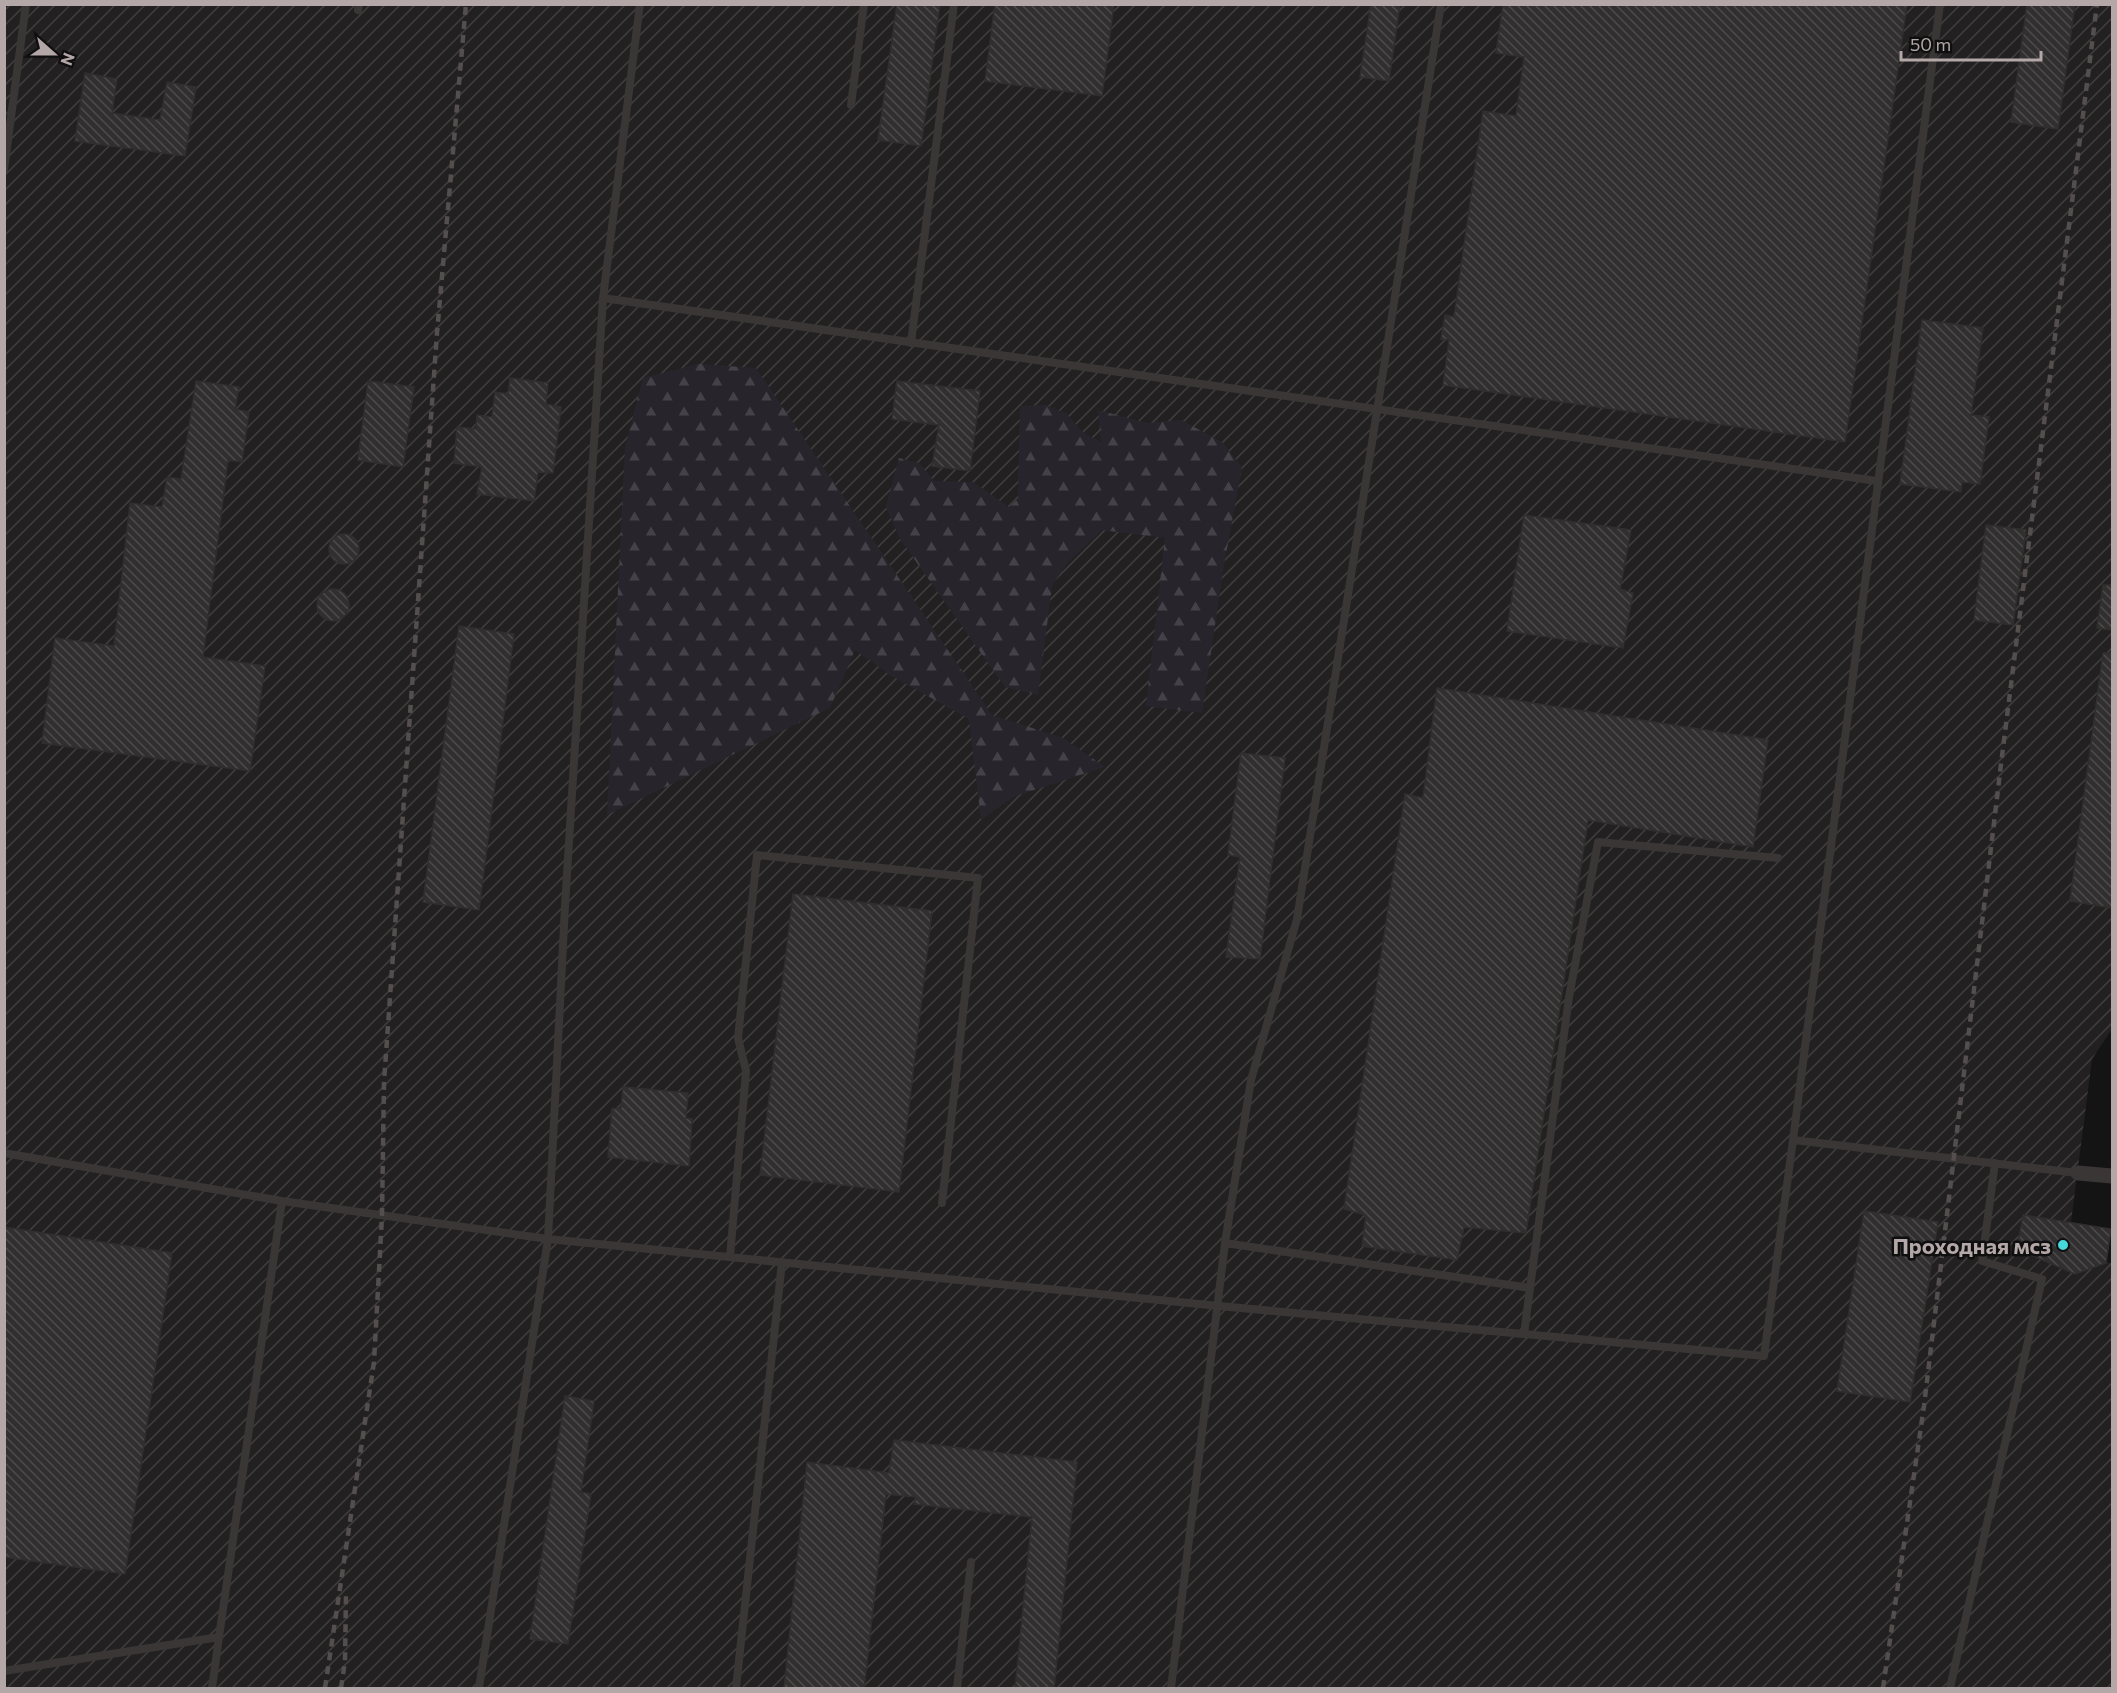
<svg xmlns="http://www.w3.org/2000/svg" width="2117" height="1693" font-family="Commissioner,sans-serif">
	<style>
		.industrial { fill: url(#industrial-furrows) }
		.forest { fill: url(#forest-firs) }
		.building { fill: url(#building-back-hatch); stroke: #312f2e; stroke-width: 1.5 }
		.lines { fill: none; stroke-linecap: round; stroke-linejoin: round }
		.lane { stroke: #393635; stroke-width: 8 }
		.street { stroke: #393635; stroke-width: 15 }
		.rail { stroke: #544f4e; stroke-width: 4.5; stroke-dasharray: 8 6; stroke-linecap: butt }
		.poi-dot { fill: #47d9da; stroke: #100f0f; stroke-width: 2 }
		.labels { text-anchor: middle; dominant-baseline: central; stroke-width: 5; stroke-linejoin: round; paint-order: stroke }
		.poi-label { font-size: 22px; font-weight: bold; fill: #b3a7a7; stroke: #100f0f; text-anchor: end }
	</style>
	<defs>
		<pattern id="industrial-furrows" width="10" height="10" patternUnits="userSpaceOnUse" patternTransform="scale(1.5)"><rect width="10" height="10" fill="#222020"/><path d="M-1 1l2-2M0 10L10 0M9 11l2-2" fill="none" stroke="#403e3e"/></pattern>
		<pattern id="forest-firs" width="22" height="20" patternUnits="userSpaceOnUse" patternTransform="scale(1.5)"><rect width="22" height="20" fill="#28242c"/><path d="M5 1l3.5 6h-7zM16 11l3.5 6h-7z" fill="#454148"/></pattern>
		<pattern id="building-back-hatch" width="6" height="6" patternUnits="userSpaceOnUse" patternTransform="scale(1.5)"><rect width="6" height="6" fill="#312f2f"/><path d="M-1 5l2 2M0 0l6 6M5-1l2 2" fill="none" stroke="#4c4a4a"/></pattern>
	</defs>
	<rect width="100%" height="100%" fill="#151414"/>
	<path class="industrial" d="M 5,5 L 2112,5 L 2112,1029 L 2092,1059 L 2071,1222 L 2111,1229 L 2106,1262 L 2112,1263 L 2112,1688 L 5,1688 Z"/>
	<path class="forest" d="M 698,364 L 756,368 L 992,715 L 1063,738 L 1105,767 L 1013,797 L 981,820 L 969,719 L 890,675 L 855,650 L 830,708 L 607,815 L 625,447 L 643,378 Z
		M 1045,405 L 1066,413 L 1084,433 L 1101,442 L 1098,410 L 1147,423 L 1181,420 L 1222,442 L 1242,467 L 1223,571 L 1202,713 L 1146,706 L 1165,538 L 1102,530 L 1068,562 L 1052,586 L 1038,695 L 1005,687 L 900,539 L 886,507 L 899,458 L 919,463 L 934,481 L 973,482 L 1009,507 L 1018,499 L 1020,406 Z"/>
	<path class="building" d="M 897,4 L 940,4 L 921,146 L 878,140 Z
		M 995,4 L 1114,4 L 1102,96 L 985,81 Z
		M 1371,4 L 1400,4 L 1389,81 L 1360,77 Z
		M 1503,4 L 1907,4 L 1845,442 L 1443,385 L 1449,340 L 1441,339 L 1445,315 L 1454,317 L 1483,111 L 1516,116 L 1524,57 L 1496,53 Z
		M 2027,4 L 2075,4 L 2058,129 L 2011,122 Z
		M 85,73 L 117,79 L 112,113 L 160,120 L 167,82 L 196,87 L 185,156 L 75,141 Z
		M 1922,320 L 1983,328 L 1971,415 L 1989,417 L 1980,484 L 1962,482 L 1961,492 L 1900,484 Z
		M 510,378 L 548,383 L 546,404 L 561,407 L 553,473 L 538,472 L 534,501 L 477,494 L 482,467 L 454,463 L 457,427 L 476,429 L 477,415 L 492,417 L 495,392 L 508,394 Z
		M 196,381 L 239,387 L 235,409 L 249,412 L 242,462 L 228,460 L 203,657 L 265,666 L 250,771 L 42,743 L 55,638 L 114,646 L 130,503 L 162,507 L 167,477 L 181,479 Z
		M 368,381 L 414,387 L 403,467 L 358,460 Z
		M 897,381 L 980,391 L 970,471 L 932,466 L 939,425 L 892,419 Z
		M 1524,515 L 1631,530 L 1620,589 L 1633,593 L 1623,648 L 1507,631 Z
		M 1986,525 L 2026,530 L 2013,625 L 1974,620 Z
		M329 549a15 15 0 1 1 30 0a15 15 0 1 1-30 0Z
		M 2103,585 L 2112,585 L 2112,630 L 2097,628 Z
		M317 605a16 16 0 1 1 32 0a16 16 0 1 1-32 0Z
		M 459,626 L 514,634 L 479,910 L 423,902 Z
		M 2103,653 L 2112,653 L 2112,908 L 2070,901 Z
		M 1437,688 L 1768,740 L 1753,847 L 1588,820 L 1526,1233 L 1464,1227 L 1457,1260 L 1362,1246 L 1366,1215 L 1344,1209 L 1405,794 L 1423,798 Z
		M 1241,753 L 1285,758 L 1260,959 L 1226,957 L 1240,857 L 1228,855 Z
		M 793,894 L 932,911 L 899,1192 L 760,1175 Z
		M 623,1087 L 688,1093 L 686,1118 L 692,1119 L 689,1166 L 608,1157 L 612,1109 L 621,1108 Z
		M 1864,1211 L 1938,1222 L 1910,1402 L 1837,1391 Z
		M 2023,1215 L 2111,1229 L 2106,1263 L 2075,1274 L 2017,1249 Z
		M 4,1227 L 172,1253 L 125,1574 L 4,1557 Z
		M 565,1396 L 594,1401 L 581,1492 L 591,1494 L 568,1644 L 530,1639 Z
		M 894,1440 L 1077,1462 L 1054,1689 L 1015,1689 L 1032,1517 L 914,1504 L 916,1497 L 886,1494 L 864,1689 L 784,1689 L 807,1462 L 889,1473 Z"/>
	<g class="lines">
		<path class="lane" d="M 1940,4 L 1793,1140 L 2078,1173
			M 358,10 L 359,4
			M 851,105 L 864,4
			M 4,170 L 26,4
			M 603,298 L 1877,481
			M 911,343 L 954,4
			M 4,1153 L 282,1201 L 548,1239 L 1219,1306 L 1764,1356 L 1793,1140
			M 1225,1243 L 1530,1288 L 1524,1334
			M 730,1257 L 746,1071 L 738,1038 L 757,855 L 978,878 L 942,1203
			M 1530,1288 L 1569,997 L 1598,842 L 1778,858
			M 4,1671 L 219,1637 L 282,1201
			M 212,1688 L 219,1637
			M 479,1688 L 548,1239 L 565,906 L 603,298 L 640,4
			M 736,1688 L 782,1262
			M 957,1688 L 971,1562
			M 1171,1688 L 1225,1243 L 1251,1080 L 1297,919 L 1441,4
			M 1950,1688 L 2042,1279 L 1982,1261 L 1995,1163"/>
		<path class="street" d="M 2078,1173 L 2112,1176"/>
		<path class="rail" d="M 325,1688 L 374,1362 L 382,1216 L 384,1082 L 437,333 L 466,4
			M 341,1688 L 345,1661 L 346,1593
			M 1883,1688 L 1924,1406 L 2002,756 L 2097,4"/>
	</g>
	<circle class="poi-dot" cx="2063" cy="1245" r="6"/>
	<g class="labels">
		<g class="poi-label">
			<text x="2051" y="1245">Проходная мсз</text>
		</g>
	</g>
	<rect width="2117" height="1693" fill="none" stroke="#b3a7a7" stroke-width="12"/>
	<g transform="translate(54 54) rotate(111)" stroke="#100f0f" stroke-width="4.5" paint-order="stroke">
	<path d="M0-4.5L10 22L0 15L-10 22Z" fill="#b3a7a7"/>
	<text y="-9" font-size="16" font-weight="bold" text-anchor="middle" fill="#b3a7a7">N</text>
	</g>
	<path d="M1901 51v9h140v-9" fill="none" stroke="#b3a7a7" stroke-width="3"/>
	<text x="1910" y="51" font-size="18" fill="#b3a7a7" stroke="#100f0f" stroke-width="4.5" paint-order="stroke">50 m</text>
</svg>
